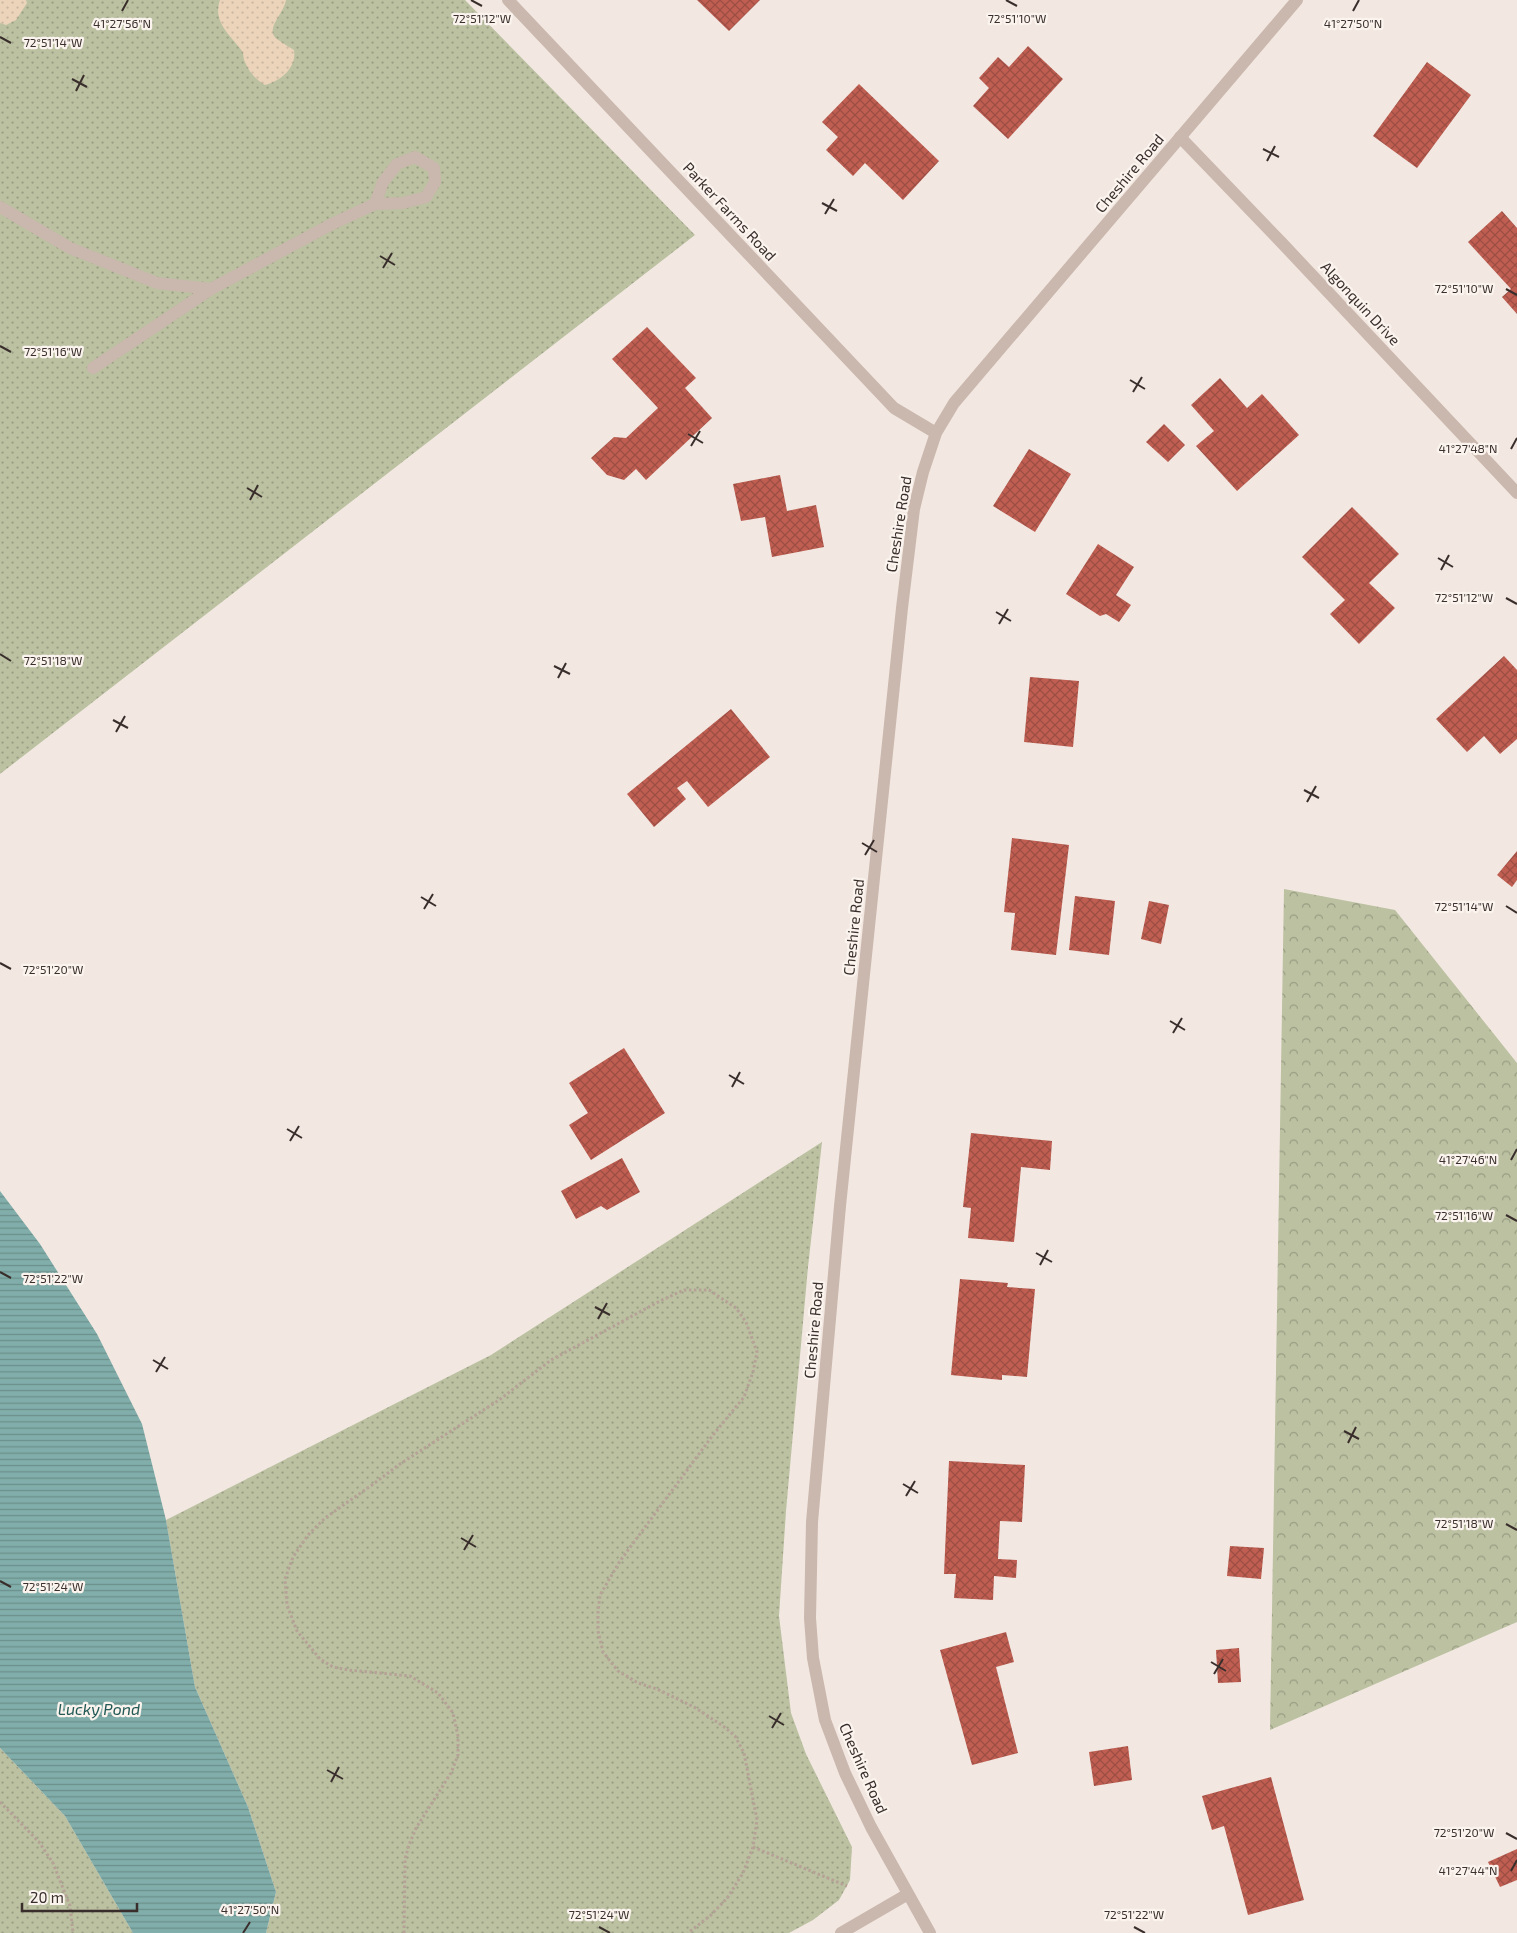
<svg xmlns="http://www.w3.org/2000/svg" width="1517" height="1933" font-family="'Exo 2',sans-serif">
	<style>
		.grass { fill: url(#grass-dots) }
		.forest { fill: url(#forest-crowns) }
		.sand { fill: url(#sand-dots) }
		.water { fill: url(#water-rules) }
		.building { fill: url(#building-cross-hatch) }
		.lines { fill: none; stroke-linecap: round; stroke-linejoin: round }
		.path { stroke: #b6a197; stroke-width: 3; stroke-dasharray: 2.5 2.5; stroke-linecap: butt }
		.service { stroke: #cab7ad; stroke-width: 12 }
		.minor { stroke: #cab7ad; stroke-width: 12 }
		.tertiary { stroke: #cab7ad; stroke-width: 12 }
		.ticks { fill: none; stroke: #392e2b; stroke-width: 2 }
		.labels { text-anchor: middle; dominant-baseline: central; stroke-width: 4.5; stroke-linejoin: round; paint-order: stroke }
		.street-label { font-size: 15px; fill: #392e2b; stroke: #faf3ee }
		.water-label { font-size: 16px; font-style: italic; fill: #225955; stroke: #faf3ee }
		.ticks-label { font-size: 12px; text-anchor: middle; fill: #392e2b; stroke: #faf3ee; stroke-width: 4.5; stroke-linejoin: round; paint-order: stroke }
	</style>
	<defs>
		<pattern id="grass-dots" width="8" height="8" patternUnits="userSpaceOnUse" patternTransform="scale(1.25)"><rect width="8" height="8" fill="#bbc1a1"/><path d="M2 2h.1M6 6h.1" fill="none" stroke="#999d83" stroke-width="1.8" stroke-linecap="round"/></pattern>
		<pattern id="forest-crowns" width="20" height="18" patternUnits="userSpaceOnUse" patternTransform="scale(1.25)"><rect width="20" height="18" fill="#bbc1a1"/><path d="M2 6a3 3 0 1 1 6 0M12 15a3 3 0 1 1 6 0" fill="none" stroke="#999d83"/></pattern>
		<pattern id="sand-dots" width="8" height="8" patternUnits="userSpaceOnUse" patternTransform="scale(1.25)"><rect width="8" height="8" fill="#ebd4ba"/><path d="M2 2h.1M6 6h.1" fill="none" stroke="#cab6a0" stroke-width="1.8" stroke-linecap="round"/></pattern>
		<pattern id="water-rules" width="6" height="5" patternUnits="userSpaceOnUse" patternTransform="scale(1.25)"><rect width="6" height="5" fill="#81aeaa"/><path d="M0 2.5h6" fill="none" stroke="#6b8e8b"/></pattern>
		<pattern id="building-cross-hatch" width="8" height="8" patternUnits="userSpaceOnUse" patternTransform="scale(1.25)"><rect width="8" height="8" fill="#c05e52"/><path d="M0 0l8 8M0 8l8-8" fill="none" stroke="#9d4e44"/></pattern>
	</defs>
	<rect width="100%" height="100%" fill="#f2e8e1"/>
	<path class="grass" d="M 0,0 L 465,0 L 695,235 L 0,774 Z
		M 822,1142 L 808,1267 L 786,1511 L 779,1616 L 791,1713 L 806,1754 L 852,1847 L 850,1880 L 839,1900 L 813,1920 L 789,1933 L 266,1933 L 276,1892 L 248,1807 L 195,1687 L 166,1520 L 491,1355 Z
		M 0,1748 L 65,1816 L 133,1933 L 0,1933 Z"/>
	<path class="forest" d="M 1284,889 L 1395,910 L 1517,1063 L 1517,1622 L 1270,1730 Z"/>
	<path class="sand" d="M 0,0 L 26,0 L 27,3 L 16,20 L 6,25 L 0,23 Z
		M 220,0 L 286,0 C 284,14 264,29 277,39 C 282,43 288,46 294,50 C 297,67 281,81 265,85 C 256,80 249,72 245,62 C 243,59 244,54 242,51 C 231,36 212,22 220,0 Z"/>
	<path class="water" d="M 0,1191 L 40,1244 L 97,1334 L 142,1424 L 166,1520 L 195,1687 L 248,1807 L 276,1892 L 266,1933 L 133,1933 L 65,1816 L 0,1748 Z"/>
	<path class="building" d="M 697,0 L 760,0 L 729,31 Z
		M 1028,46 L 1063,79 L 1008,139 L 973,106 L 989,88 L 979,78 L 998,57 L 1009,67 Z
		M 1427,62 L 1471,95 L 1417,168 L 1373,136 Z
		M 859,84 L 939,161 L 903,200 L 865,163 L 853,176 L 826,150 L 838,137 L 822,122 Z
		M 1502,211 L 1517,228 L 1517,314 L 1502,297 L 1511,289 L 1468,242 Z
		M 647,327 L 696,378 L 685,388 L 712,418 L 646,480 L 636,469 L 624,480 L 607,475 L 591,458 L 614,437 L 626,438 L 658,408 L 612,359 Z
		M 1220,378 L 1247,408 L 1262,394 L 1299,435 L 1237,491 L 1196,446 L 1214,431 L 1191,405 Z
		M 1164,424 L 1185,445 L 1168,462 L 1146,442 Z
		M 1029,449 L 1071,474 L 1035,532 L 993,506 Z
		M 780,475 L 787,511 L 816,505 L 824,547 L 772,557 L 765,517 L 741,521 L 733,484 Z
		M 1352,507 L 1399,554 L 1369,583 L 1395,608 L 1359,644 L 1330,614 L 1345,600 L 1302,557 Z
		M 1098,544 L 1134,567 L 1116,595 L 1131,605 L 1119,622 L 1106,614 L 1100,616 L 1066,594 Z
		M 1504,656 L 1517,670 L 1517,739 L 1500,754 L 1484,736 L 1467,752 L 1436,719 Z
		M 1030,677 L 1079,681 L 1073,747 L 1024,742 Z
		M 731,709 L 770,757 L 708,807 L 687,781 L 677,788 L 686,799 L 654,827 L 627,794 Z
		M 1012,838 L 1069,845 L 1056,955 L 1011,950 L 1015,913 L 1004,912 Z
		M 1517,851 L 1517,880 L 1512,887 L 1497,875 Z
		M 1075,896 L 1115,901 L 1109,955 L 1069,950 Z
		M 1149,901 L 1169,905 L 1161,944 L 1141,939 Z
		M 624,1048 L 665,1113 L 591,1160 L 569,1125 L 588,1113 L 569,1083 Z
		M 971,1133 L 1052,1141 L 1050,1170 L 1021,1167 L 1014,1242 L 968,1238 L 971,1208 L 963,1207 Z
		M 622,1158 L 640,1192 L 607,1210 L 601,1206 L 576,1219 L 561,1191 Z
		M 960,1279 L 1008,1283 L 1007,1287 L 1035,1289 L 1027,1377 L 1002,1375 L 1002,1380 L 951,1375 Z
		M 949,1461 L 1025,1465 L 1022,1522 L 1000,1521 L 998,1559 L 1017,1560 L 1016,1578 L 994,1576 L 993,1600 L 954,1598 L 956,1574 L 944,1574 Z
		M 1230,1546 L 1264,1548 L 1261,1579 L 1227,1576 Z
		M 1006,1632 L 1014,1662 L 996,1667 L 1018,1753 L 972,1765 L 940,1650 Z
		M 1239,1648 L 1241,1682 L 1218,1683 L 1216,1650 Z
		M 1128,1746 L 1132,1780 L 1094,1786 L 1089,1752 Z
		M 1271,1777 L 1304,1900 L 1248,1915 L 1224,1826 L 1212,1830 L 1202,1796 Z
		M 1517,1849 L 1517,1880 L 1500,1887 L 1488,1862 Z"/>
	<g class="lines">
		<path class="path" d="M 0,1802 L 39,1842 L 53,1863 L 70,1906 L 73,1933
			M 753,1847 L 847,1886
			M 404,1933 L 405,1859 L 409,1845 L 416,1828 L 451,1773 L 458,1755 L 458,1736 L 453,1713 L 438,1693 L 410,1676 L 348,1670 L 333,1667 L 320,1659 L 297,1631 L 287,1605 L 285,1579 L 293,1557 L 308,1535 L 325,1518 L 372,1485 L 400,1464 L 499,1400 L 551,1360 L 660,1301 L 684,1290 L 709,1290 L 736,1308 L 746,1322 L 757,1352 L 753,1372 L 744,1397 L 713,1435 L 620,1561 L 600,1595 L 598,1612 L 598,1631 L 603,1652 L 618,1671 L 638,1683 L 657,1689 L 694,1707 L 723,1726 L 735,1736 L 744,1753 L 757,1820 L 753,1847 L 743,1873 L 728,1897 L 711,1915 L 688,1933"/>
		<path class="service" d="M 0,207 L 70,248 L 157,283 L 211,289 L 332,224 L 375,204 L 403,203 L 426,197 L 435,182 L 434,168 L 415,157 L 397,164 L 383,182 L 375,204
			M 93,368 L 211,289"/>
		<path class="minor" d="M 1180,137 L 1281,242 L 1517,493
			M 841,1933 L 908,1894"/>
		<path class="tertiary" d="M 508,0 L 894,408 L 936,433
			M 930,1933 L 871,1827 L 845,1773 L 825,1720 L 813,1658 L 810,1618 L 812,1522 L 840,1206 L 902,608 L 914,509 L 923,472 L 936,433 L 954,403 L 1297,0"/>
	</g>
	<path class="ticks" d="M 471,0 L 482,6M 1006,0 L 1017,6M 122,11 L 128,0M 1353,11 L 1359,0M 0,37 L 11,43M 72,79 L 87,87M 76,91 L 84,75M 1263,149 L 1279,157M 1267,161 L 1275,146M 822,203 L 837,211M 825,214 L 834,199M 380,256 L 395,265M 383,268 L 392,253M 1506,289 L 1517,295M 0,346 L 11,352M 1130,380 L 1145,389M 1133,392 L 1142,377M 688,434 L 703,443M 691,446 L 700,431M 1511,449 L 1517,438M 247,488 L 262,497M 250,500 L 258,485M 1438,558 L 1453,567M 1441,570 L 1449,555M 1506,598 L 1517,604M 996,612 L 1011,621M 999,624 L 1008,609M 0,654 L 11,661M 554,666 L 570,674M 558,678 L 566,663M 113,720 L 128,728M 116,732 L 125,716M 1304,790 L 1319,798M 1307,802 L 1316,786M 862,843 L 877,852M 865,855 L 874,840M 421,897 L 436,906M 1506,906 L 1517,913M 424,909 L 433,894M 0,963 L 11,969M 1170,1021 L 1185,1030M 1173,1033 L 1182,1018M 729,1075 L 744,1084M 732,1087 L 740,1072M 287,1129 L 302,1138M 290,1141 L 299,1126M 1511,1160 L 1517,1149M 1506,1215 L 1517,1221M 1036,1253 L 1052,1262M 1040,1265 L 1048,1250M 0,1272 L 11,1278M 595,1307 L 610,1315M 598,1319 L 607,1303M 153,1360 L 168,1369M 156,1372 L 165,1357M 1344,1431 L 1359,1439M 1348,1443 L 1356,1427M 903,1484 L 918,1493M 906,1496 L 915,1481M 1506,1524 L 1517,1530M 461,1538 L 476,1547M 464,1550 L 473,1535M 0,1581 L 11,1587M 1211,1662 L 1226,1671M 1214,1674 L 1223,1659M 769,1716 L 784,1725M 772,1728 L 781,1713M 327,1770 L 343,1779M 331,1782 L 339,1767M 1506,1833 L 1517,1839M 1511,1871 L 1517,1860M 599,1927 L 610,1933M 1134,1927 L 1145,1933M 243,1933 L 250,1922"/>
	<g class="labels">
		<g class="street-label">
			<text transform="translate(1129 173) rotate(-50)">Cheshire Road</text>
			<text transform="translate(730 211) rotate(47)">Parker Farms Road</text>
			<text transform="translate(1361 303) rotate(47)">Algonquin Drive</text>
			<text transform="translate(898 524) rotate(-81)">Cheshire Road</text>
			<text transform="translate(853 927) rotate(-84)">Cheshire Road</text>
			<text transform="translate(813 1330) rotate(-85)">Cheshire Road</text>
			<text transform="translate(864 1768) rotate(66)">Cheshire Road</text>
		</g>
		<g class="water-label">
			<text x="99" y="1708">Lucky Pond</text>
		</g>
	</g>
	<g class="ticks-label">
		<text x="482" y="23">72°51'12"W</text>
		<text x="1017" y="23">72°51'10"W</text>
		<text x="122" y="28">41°27'56"N</text>
		<text x="1353" y="28">41°27'50"N</text>
		<text x="53" y="47">72°51'14"W</text>
		<text x="1464" y="293">72°51'10"W</text>
		<text x="53" y="356">72°51'16"W</text>
		<text x="1468" y="453">41°27'48"N</text>
		<text x="1464" y="602">72°51'12"W</text>
		<text x="53" y="665">72°51'18"W</text>
		<text x="1464" y="911">72°51'14"W</text>
		<text x="53" y="974">72°51'20"W</text>
		<text x="1468" y="1164">41°27'46"N</text>
		<text x="1464" y="1220">72°51'16"W</text>
		<text x="53" y="1283">72°51'22"W</text>
		<text x="1464" y="1528">72°51'18"W</text>
		<text x="53" y="1591">72°51'24"W</text>
		<text x="1464" y="1837">72°51'20"W</text>
		<text x="1468" y="1875">41°27'44"N</text>
		<text x="250" y="1914">41°27'50"N</text>
		<text x="599" y="1919">72°51'24"W</text>
		<text x="1134" y="1919">72°51'22"W</text>
	</g>
	<path d="M22 1903v8h115v-8" fill="none" stroke="#392e2b" stroke-width="2.5"/>
	<text x="30" y="1903" font-size="15" fill="#392e2b" stroke="#faf3ee" stroke-width="4" paint-order="stroke">20 m</text>
</svg>
